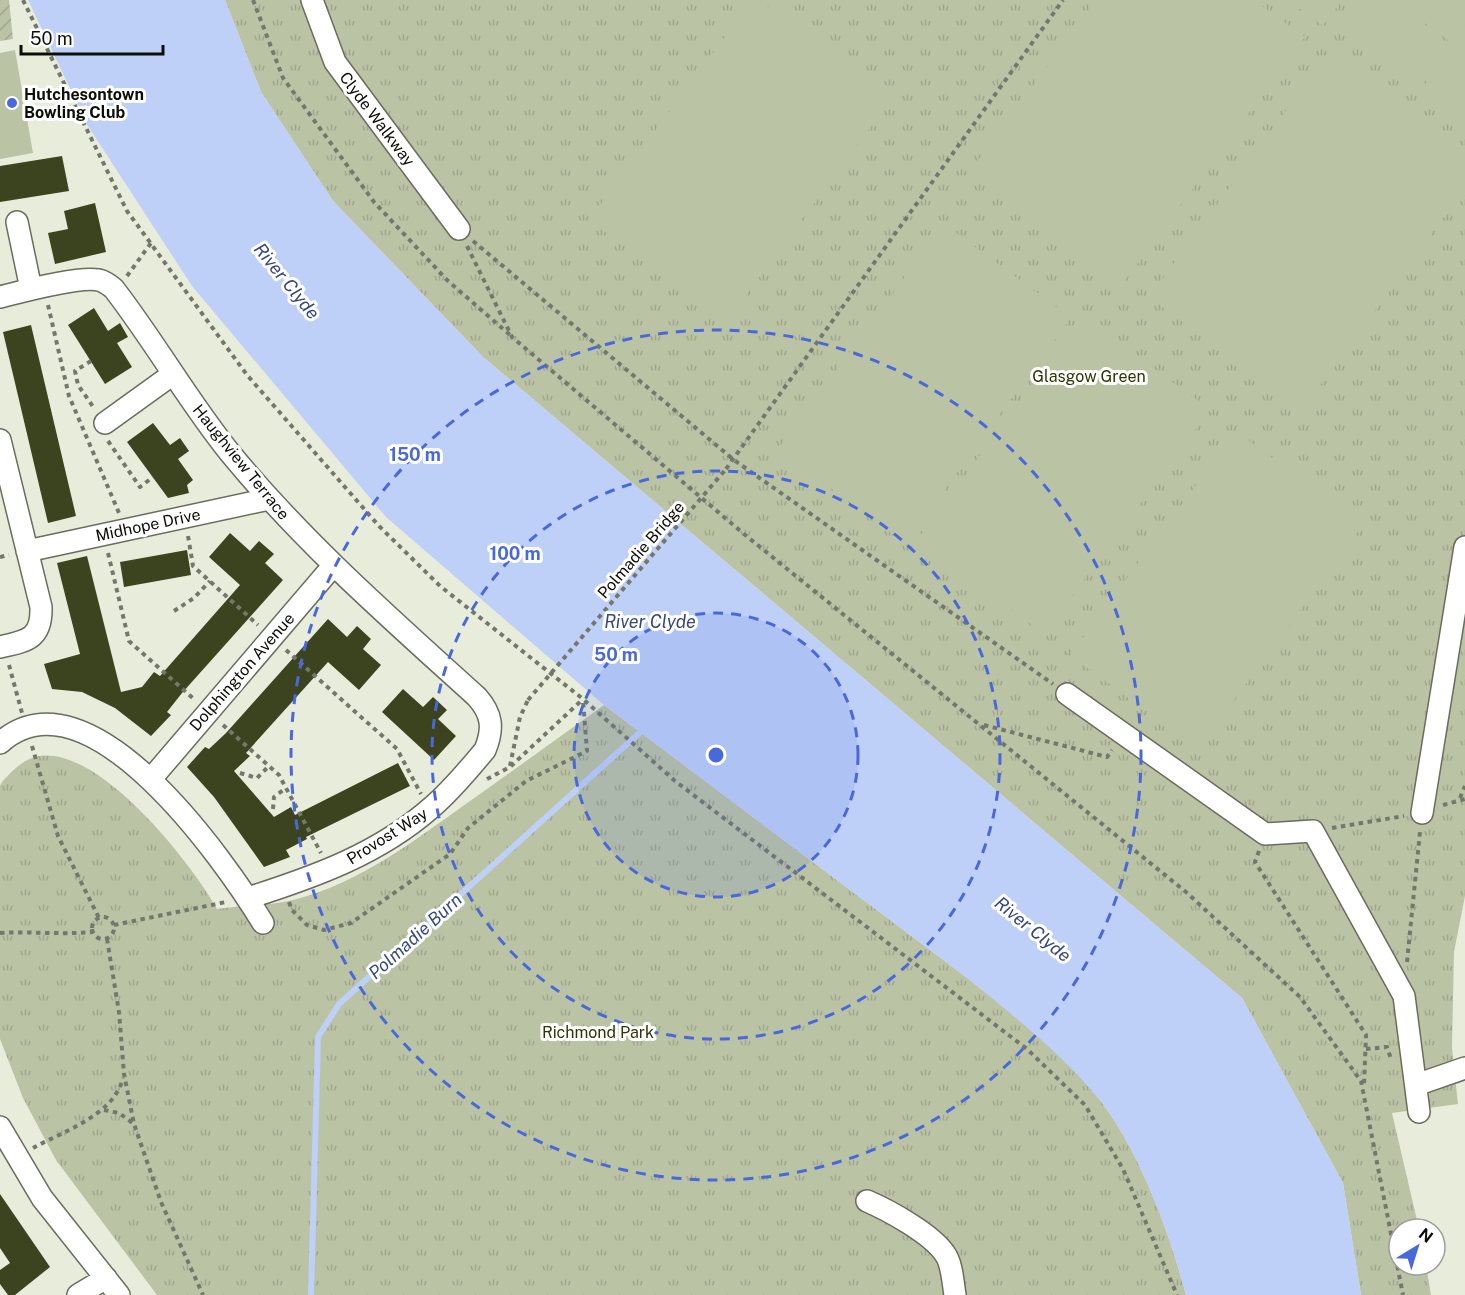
<svg xmlns="http://www.w3.org/2000/svg" width="1465" height="1295" font-family="'Public Sans',sans-serif">
	<style>
		.park { fill: url(#park-tufts) }
		.garden { fill: url(#garden-furrows) }
		.pitch { fill: #bbc3a5 }
		.water { fill: #becff8 }
		.lines { fill: none; stroke-linecap: round; stroke-linejoin: round }
		.stream { stroke: #becff8; stroke-width: 6 }
		.building { fill: #3b441e }
		.minor-casing { stroke: #696d5d; stroke-width: 24 }
		.path { stroke: #74786c; stroke-width: 4; stroke-dasharray: 4.5 4.5; stroke-linecap: butt }
		.minor { stroke: #fff; stroke-width: 21 }
		.path-bridge { stroke: #74786c; stroke-width: 4; stroke-dasharray: 4.5 4.5; stroke-linecap: butt }
		.ring { fill: none; stroke: #4968dc; stroke-width: 3; stroke-dasharray: 10 8 }
		.poi-dot { fill: #4968dc; stroke: #fff; stroke-width: 2 }
		.labels { text-anchor: middle; dominant-baseline: central; stroke-width: 6; stroke-linejoin: round; paint-order: stroke }
		.poi-label { font-size: 16px; font-weight: bold; fill: #0c0e08; stroke: #fff; text-anchor: start }
		.street-label { font-size: 16px; fill: #0c0e08; stroke: #fff }
		.park-label { font-size: 16px; fill: #2e3703; stroke: #fff }
		.water-label { font-size: 18px; font-style: italic; fill: #37487c; stroke: #fff }
		.centre { fill: #4968dc; stroke: #fff; stroke-width: 3 }
		.ring-label { font-size: 18px; text-anchor: middle; font-weight: bold; fill: #4968dc; stroke: #fff; stroke-width: 6; stroke-linejoin: round; paint-order: stroke }
	</style>
	<defs>
		<pattern id="park-tufts" width="24" height="20" patternUnits="userSpaceOnUse" patternTransform="scale(1.5)"><rect width="24" height="20" fill="#bbc3a5"/><path d="M3 7l-1-3M5 7V3M7 7l1-3M15 17l-1-3M17 17v-4M19 17l1-3" fill="none" stroke="#a0a68d"/></pattern>
		<pattern id="garden-furrows" width="10" height="10" patternUnits="userSpaceOnUse" patternTransform="scale(1.5)"><rect width="10" height="10" fill="#bbc3a5"/><path d="M-1 1l2-2M0 10L10 0M9 11l2-2" fill="none" stroke="#a0a68d"/></pattern>
	</defs>
	<rect width="100%" height="100%" fill="#e8eddb"/>
	<path class="park" d="M 225,0 L 1465,0 L 1465,896 L 1454,952 L 1452,1048 L 1458,1104 L 1392,1113 L 1419,1229 L 1399,1229 L 1399,1265 L 1426,1265 L 1431,1295 L 1361,1295 L 1343,1183 L 1242,998 L 483,357 L 333,201 L 261,92 Z
		M 604,705 L 966,977 C 1015,1016 1083,1069 1116,1123 C 1148,1175 1170,1236 1186,1295 L 157,1295 L 56,1160 L 23,1098 L 0,1039 L 0,786 L 2,782 C 12,771 23,759 39,756 C 99,746 191,862 217,909 C 244,905 270,906 297,899 C 360,882 411,843 463,806 C 511,772 557,739 604,705 Z"/>
	<path class="garden" d="M 0,0 L 9,0 L 13,39 L 0,41 Z"/>
	<path class="pitch" d="M 752,0 L 759,0 L 892,98 L 726,322 L 589,220 Z
		M 1096,0 L 1254,0 L 1305,37 L 1123,283 L 971,170 Z
		M 1288,0 L 1342,0 L 1323,26 Z
		M 1358,0 L 1388,0 L 1450,46 L 1417,90 L 1336,30 Z
		M 1393,0 L 1465,0 L 1465,25 L 1452,43 Z
		M 1465,31 L 1465,123 L 1421,90 Z
		M 15,50 L 33,153 L 0,159 L 0,53 Z
		M 1329,52 L 1465,151 L 1465,188 L 1302,410 L 1149,297 Z
		M 944,224 L 1071,318 L 905,543 L 778,449 Z
		M 1083,316 L 1210,410 L 1044,634 L 917,540 Z
		M 1236,431 L 1363,525 L 1198,749 L 1070,655 Z"/>
	<path class="water" d="M 28,0 L 225,0 L 261,92 L 333,201 L 483,357 L 1242,998 L 1343,1183 L 1361,1295 L 1186,1295 C 1170,1236 1148,1175 1116,1123 C 1082,1069 1015,1017 966,977 L 604,705 L 386,517 L 192,286 L 88,126 Z"/>
	<g class="lines">
		<path class="stream" d="M 311,1295 L 318,1037 L 339,1004 L 646,727"/>
	</g>
	<path class="building" d="M 62,156 L 69,191 L 0,202 L 0,166 Z
		M 95,203 L 106,252 L 55,264 L 48,233 L 68,229 L 64,211 Z
		M 94,308 L 108,331 L 120,323 L 128,337 L 117,343 L 132,367 L 105,384 L 68,325 Z
		M 31,325 L 76,516 L 48,523 L 3,332 Z
		M 153,423 L 170,445 L 180,438 L 189,451 L 178,459 L 193,480 L 187,485 L 189,493 L 168,498 L 127,442 Z
		M 230,533 L 250,551 L 259,541 L 274,554 L 265,563 L 283,580 L 182,693 L 167,712 L 171,715 L 151,736 L 115,708 L 82,692 L 52,689 L 44,664 L 80,654 L 57,563 L 87,556 L 121,692 L 142,687 L 154,672 L 160,676 L 240,585 L 209,557 Z
		M 187,550 L 191,575 L 124,587 L 120,562 Z
		M 328,619 L 347,637 L 357,626 L 371,639 L 363,649 L 381,665 L 359,690 L 328,662 L 246,753 L 250,756 L 234,771 L 274,817 L 291,807 L 295,815 L 398,763 L 410,786 L 306,837 L 307,839 L 286,850 L 290,857 L 264,867 L 214,797 L 187,767 L 205,747 L 209,749 L 226,733 Z
		M 403,689 L 423,707 L 433,697 L 447,710 L 438,719 L 456,736 L 434,760 L 382,712 Z
		M 0,1194 L 50,1267 L 15,1295 L 8,1295 L 0,1284 L 0,1270 L 10,1263 L 0,1248 Z"/>
	<g class="lines">
		<g class="minor-casing">
			<path id="minor" d="M 312,0 L 335,62 L 459,229
				M 17,222 L 31,289
				M 0,297 C 20,292 85,274 102,281 C 106,283 111,286 114,289 C 155,342 188,401 230,453 C 304,543 391,619 477,697 C 492,714 494,728 485,750 C 468,770 452,790 432,807 C 379,854 314,877 248,898
				M 105,423 L 173,374
				M 0,440 L 41,607 C 42,639 27,641 0,647
				M 27,551 L 269,499
				M 1067,694 L 1265,834 L 1313,831 L 1404,996 L 1419,1112
				M 0,743 C 88,663 225,861 263,923
				M 151,779 L 333,566
				M 1422,813 L 1465,547
				M 1416,1085 L 1465,1068
				M 0,1127 L 42,1198 L 119,1295
				M 867,1201 C 888,1210 932,1234 945,1254 C 952,1263 953,1283 955,1295
				M 78,1295 L 106,1278"/>
		</g>
		<path class="path" d="M 23,0 L 127,211 L 247,375 L 379,526 L 440,586 L 583,699 L 675,781 L 1027,1049 L 1085,1105 L 1123,1169 L 1177,1295
			M 253,0 L 283,78 L 374,202 L 448,281 L 510,335
			M 473,241 L 734,460 L 1053,684
			M 467,246 L 512,337 L 744,534 L 1186,892 L 1300,997 L 1361,1081 L 1403,1295
			M 127,276 L 151,243
			M 48,305 L 69,396 L 119,513
			M 91,361 L 75,371 L 78,385 L 94,408
			M 108,441 L 140,487 L 153,477
			M 726,469 L 1063,0
			M 188,536 L 193,566 L 258,625
			M 108,553 L 129,641 L 195,700
			M 0,557 L 9,555
			M 174,611 L 194,598 L 210,581
			M 286,650 L 397,749 L 421,794
			M 9,665 L 22,713
			M 223,725 L 279,775 L 321,853
			M 984,725 L 1107,757 L 1112,750
			M 32,746 L 58,836 L 99,918
			M 510,766 L 520,717 L 528,700
			M 240,773 L 257,778 L 269,766
			M 487,779 L 510,767 L 582,700
			M 1460,798 L 1465,786
			M 1443,805 L 1465,799
			M 273,809 L 274,797 L 286,788
			M 1332,828 L 1404,816
			M 1259,851 L 1255,862 L 1366,1035 L 1364,1086
			M 289,902 L 292,910 L 307,925 L 324,930 L 351,923 L 450,854 L 468,828 L 526,781 L 587,751 L 583,700
			M92 928a11 11 0 1 1 22 0a11 11 0 1 1-22 0Z
			M 114,925 L 226,902
			M 0,933 C 31,931 61,935 92,932
			M 107,939 L 119,1012 L 124,1074 L 134,1124 L 161,1202 L 203,1295
			M 1407,962 L 1420,832
			M 1366,1049 L 1387,1047 L 1391,1059
			M 104,1110 L 119,1113 L 134,1124
			M 33,1148 C 64,1131 114,1115 123,1078"/>
		<use href="#minor" class="minor"/>
		<path class="path-bridge" d="M 528,700 L 726,469"/>
	</g>
	<circle cx="716" cy="755" r="142" fill="#4968dc" fill-opacity=".12"/>
	<g class="ring">
		<circle cx="716" cy="755" r="142"/>
		<circle cx="716" cy="755" r="284"/>
		<circle cx="716" cy="755" r="425"/>
	</g>
	<circle class="poi-dot" cx="12" cy="103" r="6"/>
	<g class="labels">
		<g class="poi-label">
			<text x="24" y="94">Hutchesontown<tspan x="24" dy="18">Bowling Club</tspan></text>
		</g>
		<g class="street-label">
			<text transform="translate(377 119) rotate(53)">Clyde Walkway</text>
			<text transform="translate(241 462) rotate(51)">Haughview Terrace</text>
			<text transform="translate(148 525) rotate(-12)">Midhope Drive</text>
			<text transform="translate(641 550) rotate(-49)">Polmadie Bridge</text>
			<text transform="translate(242 672) rotate(-49)">Dolphington Avenue</text>
			<text transform="translate(387 836) rotate(-32)">Provost Way</text>
		</g>
		<g class="park-label">
			<text x="1089" y="376">Glasgow Green</text>
			<text x="598" y="1032">Richmond Park</text>
		</g>
		<g class="water-label">
			<text transform="translate(287 281) rotate(51)">River Clyde</text>
			<text x="650" y="621">River Clyde</text>
			<text transform="translate(1033 929) rotate(39)">River Clyde</text>
			<text transform="translate(415 936) rotate(-42)">Polmadie Burn</text>
		</g>
	</g>
	<circle cx="716" cy="755" r="9" class="centre"/>
	<g class="ring-label">
		<text x="415" y="461">150 m</text>
		<text x="515" y="560">100 m</text>
		<text x="616" y="661">50 m</text>
	</g>
	<g transform="translate(1417 1247) rotate(38)"><circle r="28" fill="#ffffff" stroke="#9e9f9c" stroke-width="1.5"/>
	<path d="M0-4.5L10 22L0 15L-10 22Z" fill="#4968dc"/>
	<text y="-9" font-size="16" font-weight="bold" text-anchor="middle" fill="#0c0e08">N</text>
	</g>
	<path d="M21 45v9h142v-9" fill="none" stroke="#0c0e08" stroke-width="3"/>
	<text x="30" y="45" font-size="18" fill="#0c0e08" stroke="#ffffff" stroke-width="4.5" paint-order="stroke">50 m</text>
</svg>
